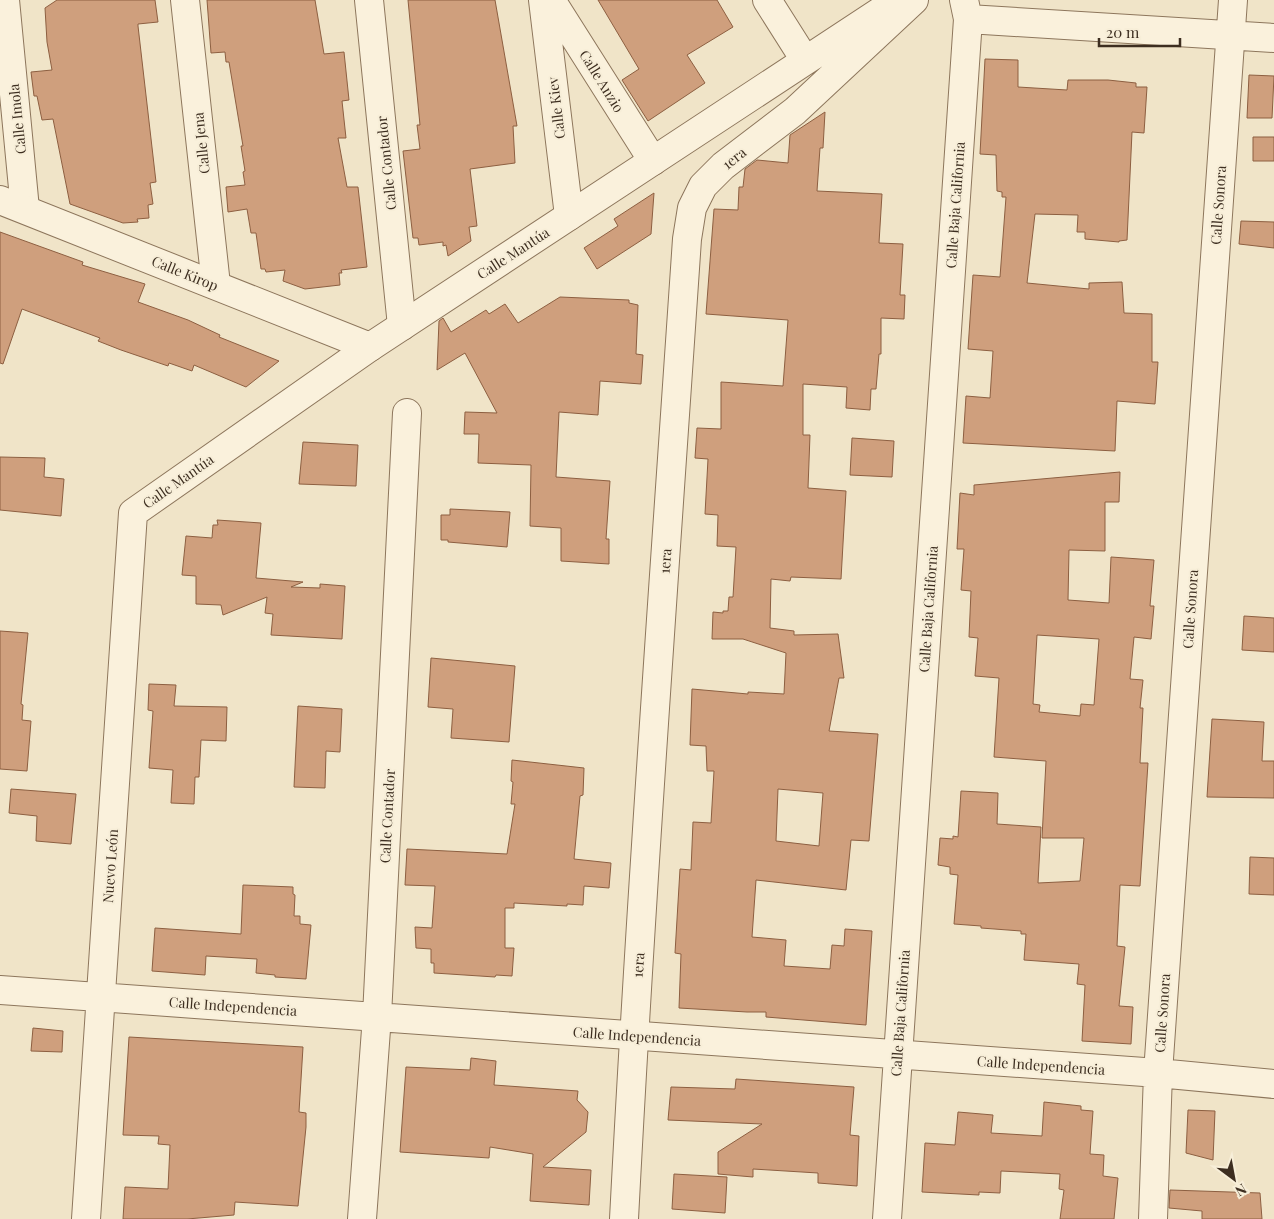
<svg xmlns="http://www.w3.org/2000/svg" width="1274" height="1219" font-family="'Playfair Display',serif">
	<style>
		.building { fill: #cf9f7d; stroke: #8d5f41; fill-rule: evenodd }
		.lines { fill: none; stroke-linecap: round; stroke-linejoin: round }
		.minor-casing { stroke: #8d765c; stroke-width: 30 }
		.tertiary-casing { stroke: #8d765c; stroke-width: 30 }
		.minor { stroke: #faf1dc; stroke-width: 28 }
		.tertiary { stroke: #faf1dc; stroke-width: 28 }
		.labels { text-anchor: middle; dominant-baseline: central; stroke-width: 4; stroke-linejoin: round; paint-order: stroke }
		.street-label { font-size: 14px; fill: #3d2e20; stroke: #f7eed8 }
	</style>
	<rect width="100%" height="100%" fill="#f0e4c8"/>
	<path class="building" d="M 57,0 L 155,0 L 158,22 L 138,24 L 138,26 L 156,182 L 150,183 L 153,204 L 148,205 L 149,218 L 137,219 L 138,222 L 123,223 L 70,204 L 53,119 L 42,120 L 37,96 L 34,96 L 31,72 L 52,70 L 47,42 L 45,8 Z
		M 207,0 L 315,0 L 324,54 L 344,52 L 349,100 L 342,101 L 346,138 L 338,138 L 347,187 L 358,187 L 367,267 L 341,270 L 342,273 L 339,273 L 340,285 L 305,289 L 283,281 L 285,270 L 266,272 L 265,269 L 261,269 L 256,233 L 251,233 L 247,209 L 228,212 L 226,187 L 245,185 L 243,172 L 245,171 L 241,146 L 243,146 L 229,62 L 226,62 L 225,52 L 211,53 Z
		M 408,0 L 495,0 L 517,126 L 513,126 L 515,163 L 470,169 L 477,226 L 469,227 L 471,241 L 448,256 L 446,245 L 443,246 L 443,242 L 419,245 L 418,238 L 413,238 L 403,151 L 420,149 L 417,125 L 420,125 Z
		M 598,0 L 717,0 L 733,27 L 687,55 L 705,83 L 648,121 L 622,80 L 639,69 Z
		M 985,59 L 1018,60 L 1018,87 L 1067,90 L 1068,80 L 1108,80 L 1136,83 L 1136,87 L 1147,87 L 1144,133 L 1132,132 L 1127,240 L 1119,241 L 1119,242 L 1085,239 L 1085,232 L 1077,232 L 1078,215 L 1035,214 L 1027,283 L 1089,289 L 1089,283 L 1122,282 L 1124,313 L 1152,314 L 1152,362 L 1158,362 L 1155,404 L 1117,401 L 1115,451 L 963,443 L 966,396 L 990,398 L 993,351 L 968,349 L 973,275 L 1000,277 L 1006,197 L 1002,197 L 1002,192 L 997,191 L 996,155 L 980,154 Z
		M 1249,75 L 1274,76 L 1272,118 L 1247,118 Z
		M 825,112 L 823,148 L 820,148 L 817,191 L 882,194 L 879,243 L 903,244 L 900,295 L 905,295 L 904,319 L 881,318 L 881,354 L 879,354 L 876,389 L 871,389 L 870,410 L 846,408 L 847,387 L 803,384 L 803,435 L 810,435 L 808,488 L 846,491 L 841,579 L 791,577 L 790,581 L 771,579 L 770,628 L 794,631 L 794,635 L 838,634 L 844,678 L 839,678 L 829,731 L 878,734 L 869,841 L 851,840 L 846,890 L 756,880 L 752,937 L 786,940 L 784,966 L 830,969 L 832,945 L 844,946 L 845,929 L 872,931 L 866,1025 L 766,1017 L 766,1012 L 747,1012 L 679,1008 L 681,954 L 675,953 L 680,869 L 691,870 L 693,822 L 711,823 L 714,771 L 707,771 L 706,746 L 690,745 L 692,689 L 748,694 L 748,692 L 784,694 L 786,653 L 743,639 L 712,639 L 713,612 L 723,613 L 723,611 L 728,611 L 729,597 L 733,597 L 736,547 L 717,546 L 718,515 L 705,514 L 708,459 L 695,458 L 697,428 L 721,429 L 721,382 L 783,386 L 788,320 L 706,314 L 714,209 L 738,210 L 739,187 L 743,187 L 745,169 L 757,160 L 788,163 L 790,135 ZM 778,789 L 823,793 L 819,846 L 776,841 Z
		M 1253,137 L 1274,137 L 1274,161 L 1253,161 Z
		M 654,193 L 651,234 L 597,269 L 584,248 L 618,226 L 614,219 Z
		M 1241,221 L 1274,222 L 1274,248 L 1239,244 Z
		M 0,232 L 83,262 L 82,265 L 145,284 L 138,302 L 188,320 L 220,335 L 219,337 L 279,361 L 246,387 L 194,365 L 192,371 L 169,363 L 168,366 L 121,350 L 98,341 L 100,338 L 22,309 L 3,364 L 0,363 Z
		M 560,297 L 629,300 L 629,303 L 638,305 L 636,354 L 643,355 L 641,384 L 600,381 L 598,415 L 559,412 L 556,477 L 610,481 L 606,539 L 609,539 L 609,564 L 561,561 L 561,528 L 530,526 L 531,465 L 478,463 L 479,434 L 464,434 L 465,412 L 497,413 L 465,353 L 437,370 L 439,321 L 443,318 L 451,332 L 486,310 L 489,314 L 505,304 L 518,323 Z
		M 852,438 L 894,441 L 892,477 L 850,475 Z
		M 303,442 L 358,445 L 356,486 L 299,484 Z
		M 0,457 L 45,458 L 44,477 L 64,479 L 61,516 L 0,510 Z
		M 1120,472 L 1119,502 L 1105,502 L 1105,551 L 1069,550 L 1068,600 L 1109,603 L 1111,557 L 1154,560 L 1150,606 L 1154,606 L 1151,639 L 1134,637 L 1130,679 L 1143,680 L 1140,708 L 1143,708 L 1140,763 L 1148,763 L 1140,886 L 1120,885 L 1117,946 L 1125,947 L 1119,1006 L 1133,1007 L 1131,1044 L 1082,1041 L 1085,985 L 1077,984 L 1079,964 L 1024,960 L 1026,934 L 1021,934 L 1021,931 L 981,928 L 981,926 L 954,924 L 958,875 L 950,874 L 950,867 L 938,865 L 940,838 L 953,839 L 953,836 L 958,837 L 961,791 L 998,793 L 997,824 L 1041,827 L 1038,883 L 1080,881 L 1084,838 L 1042,838 L 1046,761 L 994,757 L 999,678 L 975,676 L 978,638 L 969,637 L 971,591 L 961,590 L 964,549 L 957,549 L 960,493 L 974,495 L 974,485 ZM 1037,635 L 1099,639 L 1094,705 L 1081,704 L 1080,716 L 1039,712 L 1040,705 L 1033,704 Z
		M 450,509 L 510,512 L 507,547 L 448,542 L 448,540 L 441,540 L 441,515 L 450,515 Z
		M 217,520 L 261,523 L 256,578 L 303,582 L 291,587 L 320,588 L 320,584 L 345,586 L 342,639 L 271,635 L 273,614 L 265,613 L 267,597 L 223,615 L 221,605 L 196,604 L 196,576 L 182,575 L 186,536 L 212,538 L 213,525 L 218,525 Z
		M 1244,616 L 1274,618 L 1274,652 L 1242,650 Z
		M 0,631 L 28,633 L 21,704 L 23,705 L 22,720 L 31,721 L 27,771 L 0,769 Z
		M 431,658 L 515,666 L 509,742 L 451,738 L 453,709 L 428,707 Z
		M 149,684 L 176,685 L 174,706 L 227,707 L 226,741 L 201,740 L 199,777 L 195,777 L 194,804 L 171,803 L 173,770 L 149,768 L 153,711 L 148,710 Z
		M 298,706 L 342,709 L 340,752 L 326,751 L 325,788 L 294,787 Z
		M 1212,719 L 1264,722 L 1262,761 L 1274,761 L 1274,798 L 1207,797 Z
		M 512,760 L 584,768 L 583,795 L 580,796 L 574,859 L 611,863 L 609,888 L 584,886 L 583,905 L 567,904 L 567,906 L 514,903 L 514,908 L 505,908 L 505,948 L 514,948 L 512,976 L 496,975 L 495,977 L 434,973 L 434,963 L 431,963 L 431,949 L 416,948 L 415,927 L 432,928 L 435,886 L 405,885 L 407,849 L 507,854 L 515,804 L 511,804 L 513,782 L 511,781 Z
		M 11,789 L 76,794 L 71,844 L 36,841 L 37,816 L 9,813 Z
		M 1250,857 L 1274,858 L 1274,895 L 1249,894 Z
		M 243,885 L 293,887 L 293,894 L 295,895 L 294,916 L 300,916 L 300,924 L 311,925 L 306,979 L 275,977 L 275,975 L 256,973 L 257,959 L 206,956 L 205,975 L 152,971 L 155,928 L 241,934 Z
		M 33,1028 L 63,1031 L 62,1052 L 31,1051 Z
		M 129,1037 L 303,1047 L 299,1112 L 306,1113 L 306,1127 L 298,1206 L 235,1202 L 234,1215 L 187,1219 L 123,1219 L 125,1187 L 168,1189 L 170,1145 L 158,1144 L 159,1136 L 123,1135 Z
		M 471,1058 L 496,1061 L 494,1085 L 578,1091 L 577,1100 L 588,1112 L 586,1132 L 543,1167 L 591,1170 L 589,1205 L 530,1201 L 533,1154 L 490,1147 L 489,1158 L 400,1152 L 406,1067 L 470,1070 Z
		M 736,1079 L 854,1087 L 850,1135 L 859,1136 L 857,1186 L 818,1183 L 818,1173 L 753,1169 L 753,1177 L 718,1174 L 718,1152 L 762,1124 L 668,1120 L 671,1087 L 735,1089 Z
		M 1044,1102 L 1081,1106 L 1081,1110 L 1093,1111 L 1090,1154 L 1104,1155 L 1103,1176 L 1118,1178 L 1114,1219 L 1060,1219 L 1064,1190 L 1059,1189 L 1060,1174 L 1001,1171 L 1000,1193 L 979,1192 L 979,1195 L 922,1192 L 925,1143 L 955,1145 L 958,1112 L 993,1115 L 991,1133 L 1042,1136 Z
		M 1188,1110 L 1215,1111 L 1213,1160 L 1186,1153 Z
		M 674,1174 L 727,1177 L 725,1213 L 672,1209 Z
		M 1170,1190 L 1260,1193 L 1262,1219 L 1202,1219 L 1202,1211 L 1169,1208 Z"/>
	<g class="lines">
		<g class="minor-casing">
			<path id="minor" d="M 5,0 L 25,209
				M 185,0 L 216,285
				M 369,0 L 402,326
				M 543,0 L 569,216
				M 551,0 L 653,161
				M 767,0 L 805,60
				M 968,19 L 1274,38
				M 0,990 L 1158,1073 L 1274,1084
				M 86,1219 L 133,513 L 370,347
				M 362,1219 L 377,1016 L 407,413
				M 887,1219 L 968,19 L 964,0
				M 1153,1219 L 1158,1073 L 1233,0"/>
		</g>
		<g class="tertiary-casing">
			<path id="tertiary" d="M 0,200 L 370,347 L 890,5
				M 624,1219 C 641,892 665,565 687,239 L 692,208 L 703,186 L 723,166 L 795,111 L 914,0"/>
		</g>
		<use href="#minor" class="minor"/>
		<use href="#tertiary" class="tertiary"/>
	</g>
	<g class="labels">
		<g class="street-label">
			<text transform="translate(602 81) rotate(58)">Calle Anzio</text>
			<text transform="translate(556 108) rotate(-97)">Calle Kiev</text>
			<text transform="translate(17 119) rotate(-96)">Calle Imola</text>
			<text transform="translate(201 143) rotate(-96)">Calle Jena</text>
			<text transform="translate(734 158) rotate(-39)">1era</text>
			<text transform="translate(386 163) rotate(-96)">Calle Contador</text>
			<text transform="translate(955 205) rotate(-86)">Calle Baja California</text>
			<text transform="translate(1218 205) rotate(-86)">Calle Sonora</text>
			<text transform="translate(513 253) rotate(-33)">Calle Mantúa</text>
			<text transform="translate(185 273) rotate(22)">Calle Kirop</text>
			<text transform="translate(178 481) rotate(-35)">Calle Mantúa</text>
			<text transform="translate(665 561) rotate(-86)">1era</text>
			<text transform="translate(928 609) rotate(-86)">Calle Baja California</text>
			<text transform="translate(1190 609) rotate(-86)">Calle Sonora</text>
			<text transform="translate(387 816) rotate(-87)">Calle Contador</text>
			<text transform="translate(110 866) rotate(-86)">Nuevo León</text>
			<text transform="translate(638 965) rotate(-86)">1era</text>
			<text transform="translate(233 1006) rotate(4)">Calle Independencia</text>
			<text transform="translate(900 1013) rotate(-86)">Calle Baja California</text>
			<text transform="translate(1162 1013) rotate(-86)">Calle Sonora</text>
			<text transform="translate(637 1036) rotate(4)">Calle Independencia</text>
			<text transform="translate(1041 1065) rotate(4)">Calle Independencia</text>
		</g>
	</g>
	<g transform="translate(1234 1179) rotate(148)" stroke="#f7eed8" stroke-width="4" paint-order="stroke">
	<path d="M0-4L9 19L0 12L-9 19Z" fill="#3d2e20"/>
	<text y="-8" font-size="14" font-weight="bold" text-anchor="middle" fill="#3d2e20">N</text>
	</g>
	<path d="M1099 38v8h81v-8" fill="none" stroke="#3d2e20" stroke-width="2.5"/>
	<text x="1106" y="38" font-size="15" fill="#3d2e20" stroke="#f7eed8" stroke-width="4" paint-order="stroke">20 m</text>
</svg>
